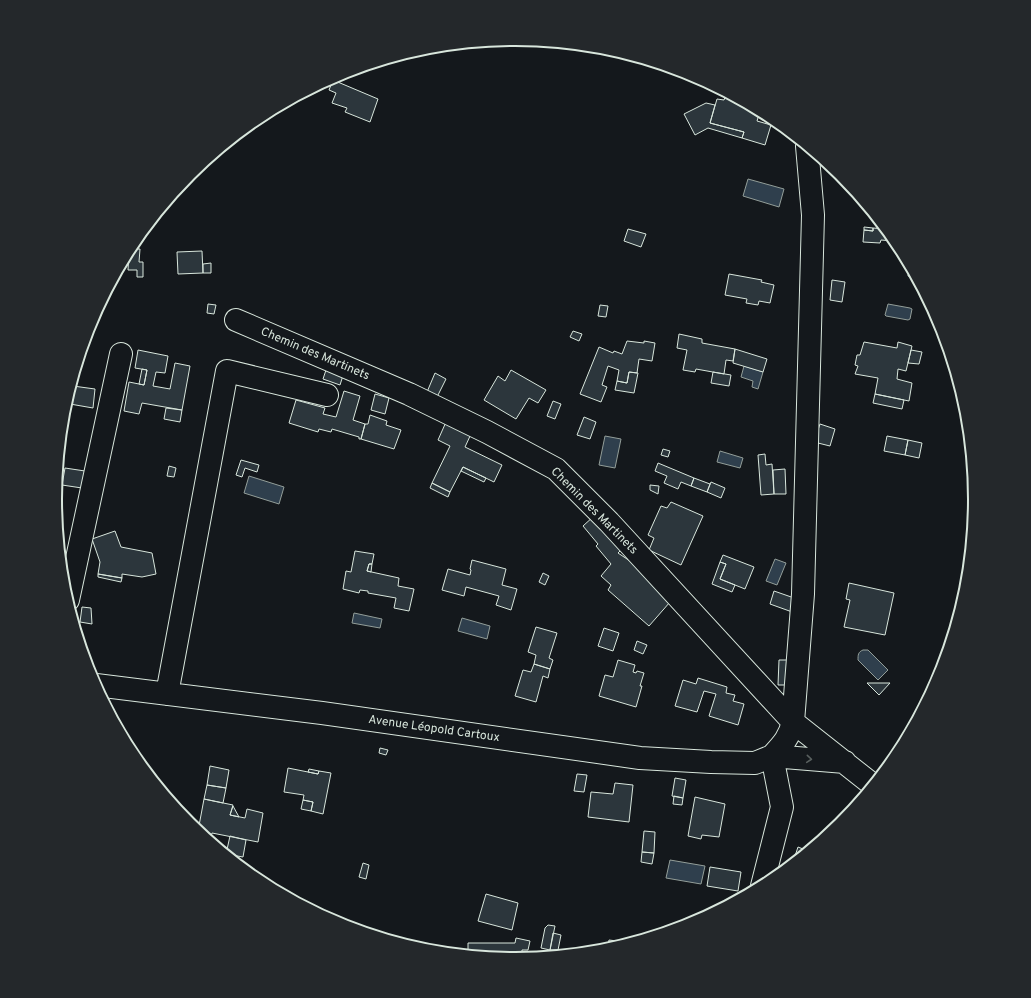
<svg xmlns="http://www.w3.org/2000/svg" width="1031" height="998" font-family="Overpass,sans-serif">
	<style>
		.water { fill: #2f3f4d; stroke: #939e99 }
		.building { fill: #2c363c; stroke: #d8e6dc }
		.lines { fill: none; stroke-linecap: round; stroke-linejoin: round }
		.minor-casing { stroke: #d8e6dc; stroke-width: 24 }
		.minor { stroke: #14181c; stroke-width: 22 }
		.oneway { stroke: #59605f }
		.labels { text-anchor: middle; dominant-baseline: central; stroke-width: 3; stroke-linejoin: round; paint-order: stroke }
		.street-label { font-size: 12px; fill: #d8e6dc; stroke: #14181c }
		.rim { fill: none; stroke: #d8e6dc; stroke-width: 2 }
	</style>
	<rect width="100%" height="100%" fill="#14181c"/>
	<path class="water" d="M 748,179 L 784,189 L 779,207 L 743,196 Z
		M 888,304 L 910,308 L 912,309 L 910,319 L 908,320 L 886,316 L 885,315 Z
		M 744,366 L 763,372 L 758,389 L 752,387 L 753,381 L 741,377 Z
		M 605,436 L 621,439 L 615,468 L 599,465 Z
		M 720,451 L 743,458 L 740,468 L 717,462 Z
		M 249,476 L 284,487 L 279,504 L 244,493 Z
		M 775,559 L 786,563 L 777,585 L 766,581 Z
		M 354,613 L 382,619 L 380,628 L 352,623 Z
		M 462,618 L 490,626 L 487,639 L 458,631 Z
		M 863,650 L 868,650 L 888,670 L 878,680 L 858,660 C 858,655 858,652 863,650 Z
		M 670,860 L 705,866 L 701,884 L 666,878 Z"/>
	<path class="building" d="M 333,80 L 378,99 L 370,122 L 345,112 L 347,108 L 332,103 L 336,93 L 329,90 Z
		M 725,97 L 735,99 L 734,103 L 760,111 L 757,121 L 771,125 L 765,145 L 742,138 L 744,132 L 710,123 L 717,99 L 724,100 Z
		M 706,103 L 715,105 L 710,123 L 744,132 L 742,138 L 708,128 L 695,135 L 684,114 Z
		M 864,227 L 873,228 L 873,231 L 864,230 Z
		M 873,228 L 886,229 L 899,246 L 892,245 L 893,241 L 881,240 L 880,243 L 863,242 L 864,230 L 873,231 Z
		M 628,229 L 646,234 L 641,247 L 624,241 Z
		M 130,249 L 140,249 L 139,262 L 143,262 L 143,277 L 137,277 L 137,270 L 128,270 L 129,252 Z
		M 202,251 L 203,273 L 178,274 L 177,252 Z
		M 211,263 L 211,273 L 203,273 L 203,264 Z
		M 910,266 L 916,278 L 908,276 Z
		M 729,274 L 762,280 L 761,282 L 774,285 L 770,303 L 759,301 L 758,305 L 746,303 L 747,299 L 725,295 Z
		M 832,280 L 845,282 L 842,302 L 830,300 Z
		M 208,304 L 216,305 L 214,314 L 207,313 Z
		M 600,305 L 608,306 L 606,317 L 598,316 Z
		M 573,331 L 582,334 L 579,341 L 570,337 Z
		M 679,334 L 702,339 L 702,343 L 735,349 L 733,361 L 726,360 L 724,374 L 696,369 L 695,372 L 683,370 L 687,350 L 677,348 Z
		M 627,341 L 644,343 L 644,341 L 655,343 L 652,361 L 639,359 L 637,373 L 629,372 L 627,383 L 617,381 L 619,370 L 608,366 L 602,385 L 607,387 L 601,402 L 580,394 L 599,347 L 613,353 L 614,351 L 622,354 Z
		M 864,342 L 897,348 L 898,342 L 912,346 L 906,371 L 898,369 L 897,379 L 912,383 L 909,401 L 875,394 L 878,378 L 855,374 L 858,366 L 855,365 L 857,355 L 860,355 Z
		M 735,349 L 767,359 L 763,372 L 733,363 Z
		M 138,350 L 168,356 L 165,373 L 156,372 L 153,386 L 170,389 L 175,363 L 190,366 L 182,410 L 142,403 L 139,414 L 124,411 L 129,382 L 144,385 L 147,370 L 135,368 Z
		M 911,350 L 922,352 L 919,364 L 908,363 Z
		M 328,364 L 345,369 L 340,385 L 323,379 Z
		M 142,369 L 147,370 L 144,385 L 139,384 Z
		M 511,370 L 546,390 L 538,403 L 529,398 L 516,419 L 484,400 L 498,376 L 505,381 Z
		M 629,372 L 638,373 L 634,393 L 615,390 L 617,381 L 627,383 Z
		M 713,372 L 731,375 L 729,386 L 711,383 Z
		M 435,373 L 446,379 L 437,397 L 427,392 Z
		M 73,386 L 95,389 L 93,408 L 70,404 Z
		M 344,391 L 360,396 L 353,420 L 365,424 L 361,439 L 359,439 L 359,437 L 332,429 L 331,432 L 319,429 L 318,432 L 289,423 L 296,400 L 325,408 L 323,414 L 336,417 Z
		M 375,394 L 389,398 L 385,414 L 371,410 Z
		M 875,394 L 904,400 L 902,409 L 873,403 Z
		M 553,401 L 561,404 L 555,419 L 547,416 Z
		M 166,408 L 182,410 L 180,422 L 164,419 Z
		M 370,415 L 387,421 L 386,425 L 401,430 L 394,449 L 361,439 L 365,424 L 368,424 Z
		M 584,417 L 596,422 L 590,439 L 577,435 Z
		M 446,422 L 471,434 L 465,447 L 502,465 L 494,482 L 463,467 L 450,492 L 432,483 L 450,446 L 438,440 Z
		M 820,424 L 835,429 L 830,446 L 814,442 Z
		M 887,436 L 908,440 L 905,455 L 884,451 Z
		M 908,440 L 922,443 L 919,458 L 905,455 Z
		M 663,449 L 670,451 L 668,457 L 661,455 Z
		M 765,454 L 766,465 L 772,464 L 774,494 L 761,495 L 758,455 Z
		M 241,460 L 259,465 L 257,472 L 245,468 L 242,477 L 236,475 Z
		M 658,463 L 694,478 L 691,486 L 681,482 L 678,489 L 664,483 L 667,476 L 655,471 Z
		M 169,466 L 176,468 L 174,477 L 167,476 Z
		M 463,467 L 486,478 L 484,482 L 461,471 Z
		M 65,468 L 85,471 L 82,488 L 62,485 Z
		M 785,469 L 786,494 L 774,494 L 773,470 Z
		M 694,478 L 710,484 L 707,492 L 691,486 Z
		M 711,482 L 725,488 L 721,498 L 707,492 Z
		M 432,483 L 450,492 L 448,497 L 430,488 Z
		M 650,485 L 659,486 L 658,494 L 650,490 Z
		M 671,502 L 703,516 L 681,565 L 649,550 L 654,538 L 648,535 L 661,506 L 667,508 Z
		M 594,516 L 622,549 L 618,553 L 642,569 L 670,602 L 649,626 L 608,590 L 611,585 L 601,576 L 611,564 L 596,546 L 598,544 L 583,526 Z
		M 115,531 L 121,547 L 152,553 L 156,574 L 142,577 L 122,574 L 122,578 L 98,574 L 100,562 L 92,539 Z
		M 355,551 L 374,554 L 372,564 L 369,564 L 367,571 L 399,578 L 398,586 L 414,589 L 409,611 L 394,608 L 396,598 L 368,593 L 368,591 L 360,590 L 359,593 L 343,589 L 346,571 L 351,572 Z
		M 723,555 L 754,567 L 745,589 L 720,579 L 726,564 L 720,562 Z
		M 472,560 L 506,569 L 502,585 L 517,589 L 511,610 L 496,605 L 499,596 L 466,587 L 464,596 L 442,590 L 448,569 L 470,575 L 471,570 L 470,569 Z
		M 720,562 L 726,564 L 720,579 L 735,585 L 732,592 L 712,584 Z
		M 369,564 L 372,564 L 371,572 L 367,571 Z
		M 543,573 L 549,576 L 545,585 L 539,582 Z
		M 98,574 L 122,578 L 121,582 L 98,577 Z
		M 849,583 L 894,593 L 885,635 L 844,627 L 850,600 L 846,599 Z
		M 774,591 L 797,599 L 795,613 L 770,604 Z
		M 82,607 L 91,608 L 92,624 L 80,622 Z
		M 536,627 L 557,633 L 549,658 L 553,660 L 550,669 L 534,664 L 536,655 L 528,652 Z
		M 604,628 L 619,633 L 613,651 L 598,646 Z
		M 637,641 L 647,645 L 643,654 L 634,650 Z
		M 618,660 L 635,665 L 633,672 L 636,673 L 637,671 L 644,673 L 640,686 L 642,686 L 636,707 L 599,696 L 605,675 L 613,677 Z
		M 779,660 L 791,660 L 790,685 L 778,685 Z
		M 534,664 L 550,669 L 548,678 L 543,676 L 536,702 L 515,696 L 523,670 L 531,672 Z
		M 698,678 L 727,687 L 726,693 L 735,695 L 733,701 L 744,704 L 738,725 L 709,716 L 716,694 L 704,691 L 697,712 L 675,706 L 683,680 L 696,684 Z
		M 867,683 L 890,683 L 879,695 Z
		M 380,748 L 388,750 L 386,755 L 379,753 Z
		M 210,766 L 229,770 L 226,788 L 207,785 Z
		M 288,768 L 318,774 L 319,771 L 331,773 L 323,814 L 311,811 L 313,802 L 303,800 L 304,795 L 284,792 Z
		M 309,769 L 319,771 L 318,774 L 308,772 Z
		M 577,774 L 587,775 L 584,792 L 574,791 Z
		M 675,778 L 686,780 L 683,798 L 672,796 Z
		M 615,783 L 633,785 L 629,822 L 588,817 L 591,792 L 613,794 Z
		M 207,785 L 226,788 L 223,803 L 204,799 Z
		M 674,796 L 683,798 L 682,805 L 673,804 Z
		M 695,797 L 725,804 L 719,837 L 702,835 L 701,839 L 688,836 Z
		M 204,799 L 233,805 L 230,815 L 245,818 L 247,809 L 263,813 L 258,842 L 212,833 L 210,840 L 209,840 L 198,831 Z
		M 303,800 L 313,802 L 311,811 L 301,809 Z
		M 233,806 L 239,817 L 230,815 Z
		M 644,831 L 655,832 L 654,853 L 642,852 Z
		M 230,836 L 246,840 L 243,857 L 226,854 Z
		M 798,847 L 803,849 L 800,857 L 795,856 Z
		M 642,852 L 654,853 L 652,864 L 641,862 Z
		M 363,863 L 369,865 L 366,879 L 359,877 Z
		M 710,867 L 741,872 L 738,891 L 707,886 Z
		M 486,894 L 518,903 L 512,930 L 478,921 Z
		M 548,925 L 555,926 L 550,950 L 541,948 L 545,928 Z
		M 553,933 L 561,935 L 558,950 L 550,950 Z
		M 516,938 L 530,941 L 528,950 L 522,950 L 522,953 L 468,953 L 468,943 L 515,943 Z
		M 609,940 L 617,941 L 616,947 L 607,950 Z
		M 503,953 L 522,953 L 523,958 L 515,959 L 503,958 Z"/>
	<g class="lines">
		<g class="minor-casing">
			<path id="minor" d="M 236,320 L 409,394 L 487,432 L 556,469 L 609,522 L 793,722 L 873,785
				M 68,600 L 121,354
				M 96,685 L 322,713 L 640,758 L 711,762 L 755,763 L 772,756 L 845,762
				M 167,694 L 227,371 L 327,395
				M 772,756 C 783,744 789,738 793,722 L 803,594 L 813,215 L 807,146
				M 762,886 L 782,807 L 772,756"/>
		</g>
		<use href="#minor" class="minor"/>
	</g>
	<defs><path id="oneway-chevron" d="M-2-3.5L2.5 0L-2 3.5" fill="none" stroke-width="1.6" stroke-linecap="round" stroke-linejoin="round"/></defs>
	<use class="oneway" href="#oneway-chevron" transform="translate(809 759) rotate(5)"/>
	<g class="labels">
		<g class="street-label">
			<text transform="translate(315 354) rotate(23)">Chemin des Martinets</text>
			<text transform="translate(594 511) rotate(45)">Chemin des Martinets</text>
			<text transform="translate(434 729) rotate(8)">Avenue Léopold Cartoux</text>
		</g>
	</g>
	<path d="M0 0H1031V998H0ZM62 499a453 453 0 1 1 906 0a453 453 0 1 1-906 0Z" fill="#24282b" fill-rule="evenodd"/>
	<path class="rim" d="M62 499a453 453 0 1 1 906 0a453 453 0 1 1-906 0Z"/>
</svg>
